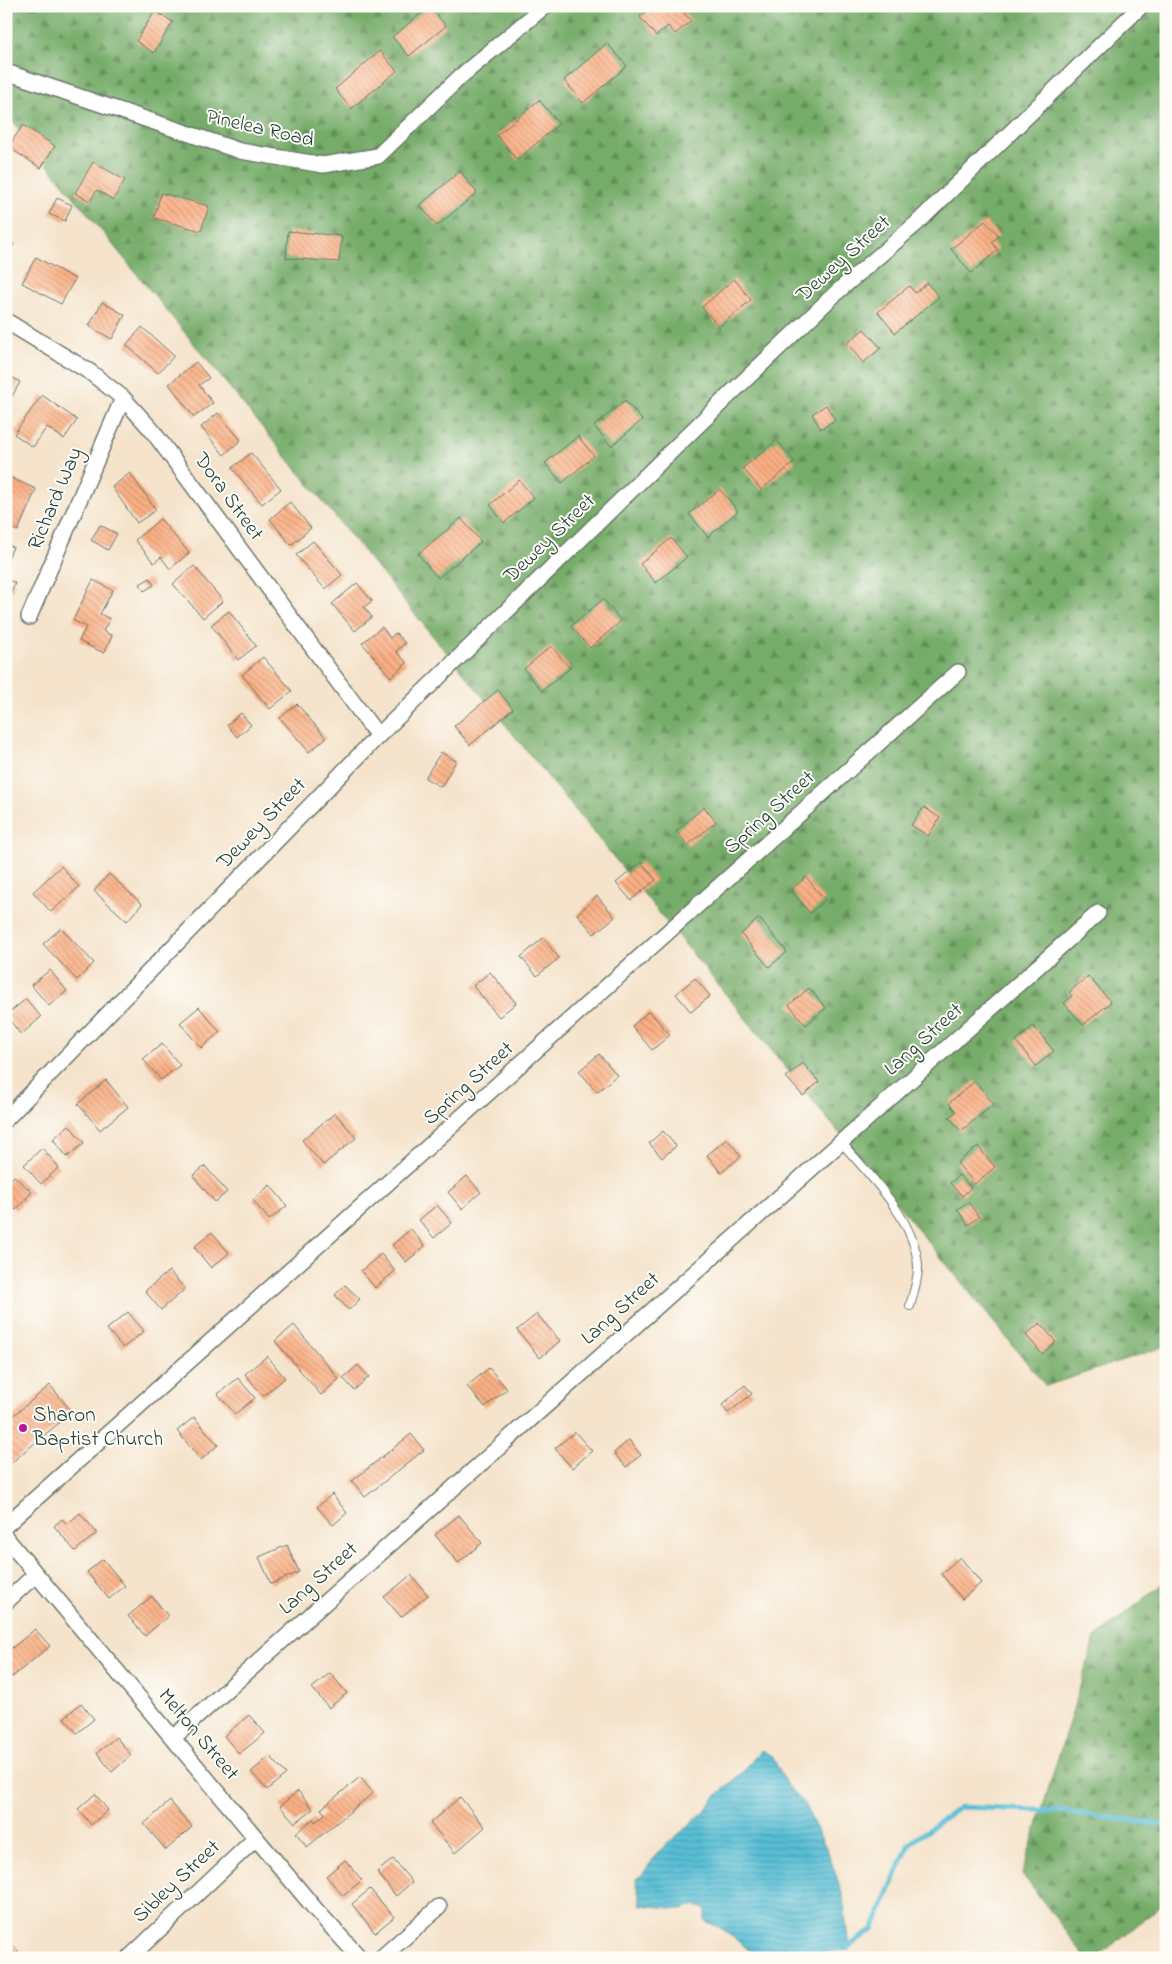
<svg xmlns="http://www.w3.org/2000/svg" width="1172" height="1964" font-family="'Indie Flower',sans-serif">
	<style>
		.forest { fill: url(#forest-firs); stroke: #4a744e }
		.water { fill: url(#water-rules); stroke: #3c7e84 }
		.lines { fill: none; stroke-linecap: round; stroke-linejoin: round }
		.stream { stroke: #58bed5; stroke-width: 5 }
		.building { fill: url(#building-back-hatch) }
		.service-casing { stroke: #6a7769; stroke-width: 10 }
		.minor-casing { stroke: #6a7769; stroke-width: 18 }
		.service { stroke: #fff; stroke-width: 8 }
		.minor { stroke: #fff; stroke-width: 15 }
		.poi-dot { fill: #b5179e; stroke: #fdfcf7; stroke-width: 2 }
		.labels { text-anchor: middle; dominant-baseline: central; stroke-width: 4; stroke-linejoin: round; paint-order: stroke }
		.street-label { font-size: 21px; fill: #1f3d34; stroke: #fdfcf7 }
		.poi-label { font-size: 21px; fill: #1f3d34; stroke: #fdfcf7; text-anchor: start }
	</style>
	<defs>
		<pattern id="forest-firs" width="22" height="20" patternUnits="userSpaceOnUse" patternTransform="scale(1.25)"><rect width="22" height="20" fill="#76ac69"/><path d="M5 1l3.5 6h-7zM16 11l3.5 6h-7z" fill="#608d57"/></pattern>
		<pattern id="water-rules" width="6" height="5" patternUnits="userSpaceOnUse" patternTransform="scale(1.25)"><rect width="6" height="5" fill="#58bed5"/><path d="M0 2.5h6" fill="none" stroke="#489cae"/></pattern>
		<pattern id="building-back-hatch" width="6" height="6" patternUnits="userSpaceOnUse" patternTransform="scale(1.25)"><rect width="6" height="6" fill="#fcb084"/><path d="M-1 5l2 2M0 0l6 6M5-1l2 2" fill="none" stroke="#cb906d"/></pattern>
	</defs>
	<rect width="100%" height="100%" fill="#fdfcf7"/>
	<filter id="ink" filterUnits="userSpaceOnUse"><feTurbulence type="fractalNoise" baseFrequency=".02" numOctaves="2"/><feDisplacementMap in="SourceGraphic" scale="10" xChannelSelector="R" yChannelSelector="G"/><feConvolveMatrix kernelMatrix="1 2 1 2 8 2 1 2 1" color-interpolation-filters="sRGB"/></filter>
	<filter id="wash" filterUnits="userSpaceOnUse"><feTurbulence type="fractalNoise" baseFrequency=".0096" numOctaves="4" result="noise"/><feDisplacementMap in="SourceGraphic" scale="20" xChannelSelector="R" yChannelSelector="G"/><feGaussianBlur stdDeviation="1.12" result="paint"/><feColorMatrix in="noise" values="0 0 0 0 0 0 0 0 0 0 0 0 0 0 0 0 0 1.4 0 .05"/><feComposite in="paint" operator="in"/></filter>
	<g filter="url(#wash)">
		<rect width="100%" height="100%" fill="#f5e3cb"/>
		<path class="forest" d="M 6,6 L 1166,6 L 1166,1346 L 1046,1386 L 6,114 Z
			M 1166,1581 L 1166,1902 L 1096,1958 L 1086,1958 L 1022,1874 L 1095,1638 Z"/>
		<path class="water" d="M 761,1750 L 772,1756 L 786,1784 L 804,1804 L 828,1852 L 843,1896 L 849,1950 L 791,1955 L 785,1949 L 778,1947 L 769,1953 L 749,1950 L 721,1928 L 705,1921 L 705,1908 L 696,1905 L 681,1909 L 641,1905 L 636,1879 L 642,1875 L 659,1851 L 704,1812 L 717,1795 L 742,1773 Z"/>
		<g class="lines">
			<path class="stream" d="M 848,1947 L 873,1929 L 909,1844 L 960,1807 L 1060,1811 L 1166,1825"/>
		</g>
		<g id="blocks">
			<path class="building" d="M 430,6 L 446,26 L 409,56 L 392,37 Z
				M 653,6 L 692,6 L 684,13 L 691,21 L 675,34 L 668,26 L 656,36 L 640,17 Z
				M 155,11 L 173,22 L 154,53 L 136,41 Z
				M 607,43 L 627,66 L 583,103 L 564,80 Z
				M 380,51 L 397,71 L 351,109 L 335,89 Z
				M 539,100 L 559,124 L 517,160 L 497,135 Z
				M 23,125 L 55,146 L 41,168 L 8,147 Z
				M 93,162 L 125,180 L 113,200 L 97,190 L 90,201 L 75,193 Z
				M 460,171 L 477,193 L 437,226 L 420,205 Z
				M 161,193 L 209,206 L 201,231 L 154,218 Z
				M 57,198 L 72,205 L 65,221 L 49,214 Z
				M 985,221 L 999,236 L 992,242 L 998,250 L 971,273 L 951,249 Z
				M 288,231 L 342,236 L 339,262 L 286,258 Z
				M 6,240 L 14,244 L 6,257 Z
				M 36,257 L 75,279 L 61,304 L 22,283 Z
				M 734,279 L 751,300 L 719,327 L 702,307 Z
				M 927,283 L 939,297 L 895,333 L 878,312 L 909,286 L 915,293 Z
				M 102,302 L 125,315 L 112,339 L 89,326 Z
				M 142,327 L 174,356 L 158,373 L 126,345 Z
				M 864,329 L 881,348 L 863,363 L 847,343 Z
				M 196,362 L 209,378 L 199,385 L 213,403 L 194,417 L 169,384 Z
				M 6,374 L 20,382 L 9,402 L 6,400 Z
				M 42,395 L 77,420 L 64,439 L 47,427 L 33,447 L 14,434 Z
				M 625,400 L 642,420 L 611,446 L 594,426 Z
				M 826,405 L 835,420 L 821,429 L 812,414 Z
				M 218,413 L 241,440 L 224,455 L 201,427 Z
				M 578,436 L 594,456 L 562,483 L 545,463 Z
				M 777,440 L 795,462 L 761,490 L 743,468 Z
				M 251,453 L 281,489 L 262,504 L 232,468 Z
				M 130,473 L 156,510 L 137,523 L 112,487 Z
				M 11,478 L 36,489 L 18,531 L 6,526 L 6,490 Z
				M 519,480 L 534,498 L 504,523 L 490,505 Z
				M 720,489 L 738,511 L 708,537 L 689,514 Z
				M 290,502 L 311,528 L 291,545 L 270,519 Z
				M 461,518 L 481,542 L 438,578 L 418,554 Z
				M 160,519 L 189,553 L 170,569 L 161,557 L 154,563 L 135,540 Z
				M 100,525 L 117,534 L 108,550 L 91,540 Z
				M 671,538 L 687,557 L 656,583 L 640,564 Z
				M 313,541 L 342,575 L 325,589 L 296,555 Z
				M 6,544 L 13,547 L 6,563 Z
				M 194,566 L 223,601 L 203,618 L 173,584 Z
				M 150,578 L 154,585 L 144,591 L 140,584 Z
				M 6,579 L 15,583 L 10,595 L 6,593 Z
				M 93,580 L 113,590 L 100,614 L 110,619 L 103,631 L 112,636 L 104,653 L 79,641 L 86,627 L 73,620 Z
				M 357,583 L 372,601 L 364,607 L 372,617 L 355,631 L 332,604 Z
				M 603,599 L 621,621 L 590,648 L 571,626 Z
				M 229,611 L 256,646 L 238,660 L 211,625 Z
				M 382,627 L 390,638 L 396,633 L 405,643 L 396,651 L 407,663 L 391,677 L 362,643 Z
				M 551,646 L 570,668 L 542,691 L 524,669 Z
				M 263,657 L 292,691 L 270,709 L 242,675 Z
				M 498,690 L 513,709 L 470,745 L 454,726 Z
				M 297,704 L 326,738 L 309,752 L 280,718 Z
				M 241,713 L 251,725 L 237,737 L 227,725 Z
				M 441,752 L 456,761 L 441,787 L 425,778 Z
				M 704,807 L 716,822 L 688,845 L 676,831 Z
				M 924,807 L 940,818 L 928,836 L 911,825 Z
				M 641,862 L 656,880 L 631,900 L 616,883 Z
				M 61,866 L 79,887 L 51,912 L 33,892 Z
				M 109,874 L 142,904 L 127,921 L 94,891 Z
				M 806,877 L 825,900 L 810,913 L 791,890 Z
				M 597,896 L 615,917 L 594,934 L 577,914 Z
				M 759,918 L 787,952 L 769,967 L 741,934 Z
				M 61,928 L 94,963 L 77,980 L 43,944 Z
				M 543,938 L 559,958 L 537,976 L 521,957 Z
				M 50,970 L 67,991 L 49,1006 L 31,985 Z
				M 490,972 L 516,1003 L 499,1017 L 473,986 Z
				M 1088,976 L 1111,1002 L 1083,1025 L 1064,1003 L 1072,996 L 1069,992 Z
				M 695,978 L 710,996 L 691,1012 L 676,994 Z
				M 809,988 L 826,1008 L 806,1025 L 789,1005 Z
				M 26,999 L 41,1017 L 21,1035 L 6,1015 Z
				M 199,1007 L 220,1032 L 201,1048 L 180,1023 Z
				M 649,1011 L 670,1035 L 652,1050 L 632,1026 Z
				M 1033,1026 L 1054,1051 L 1036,1066 L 1016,1041 Z
				M 162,1044 L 180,1065 L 161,1080 L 143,1059 Z
				M 599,1054 L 617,1075 L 597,1092 L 579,1071 Z
				M 803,1063 L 819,1082 L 803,1096 L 786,1077 Z
				M 106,1080 L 128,1107 L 100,1130 L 78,1104 Z
				M 975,1081 L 994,1104 L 961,1131 L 949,1117 L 956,1112 L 949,1103 Z
				M 335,1113 L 356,1138 L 323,1165 L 302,1140 Z
				M 69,1125 L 84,1143 L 67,1157 L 53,1139 Z
				M 663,1131 L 676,1146 L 662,1158 L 649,1143 Z
				M 727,1139 L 741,1156 L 721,1173 L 707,1155 Z
				M 978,1146 L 995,1167 L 975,1184 L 957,1163 Z
				M 42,1148 L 59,1167 L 41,1184 L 24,1165 Z
				M 205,1166 L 227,1192 L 215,1202 L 193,1176 Z
				M 959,1175 L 971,1188 L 962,1196 L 950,1183 Z
				M 14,1176 L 32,1192 L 16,1210 L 6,1202 L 6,1185 Z
				M 467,1176 L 481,1192 L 462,1209 L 448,1192 Z
				M 270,1185 L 287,1206 L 269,1220 L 253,1200 Z
				M 968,1202 L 979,1217 L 968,1225 L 957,1209 Z
				M 437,1205 L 452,1223 L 434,1238 L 419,1220 Z
				M 411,1229 L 425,1246 L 406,1262 L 392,1245 Z
				M 212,1232 L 229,1253 L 211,1268 L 194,1247 Z
				M 381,1254 L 395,1271 L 375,1288 L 361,1271 Z
				M 169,1271 L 185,1289 L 161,1310 L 145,1291 Z
				M 345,1285 L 360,1299 L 349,1310 L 335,1295 Z
				M 128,1312 L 144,1331 L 123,1348 L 107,1329 Z
				M 537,1314 L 560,1341 L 540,1358 L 517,1330 Z
				M 1040,1323 L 1056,1342 L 1042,1354 L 1026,1335 Z
				M 294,1325 L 339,1379 L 321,1395 L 275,1341 Z
				M 267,1356 L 285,1378 L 263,1396 L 245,1374 Z
				M 358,1365 L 369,1377 L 354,1390 L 343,1378 Z
				M 489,1368 L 507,1389 L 485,1407 L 467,1386 Z
				M 238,1378 L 255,1398 L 235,1414 L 218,1394 Z
				M 50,1385 L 72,1412 L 6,1467 L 6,1422 Z
				M 745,1385 L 752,1394 L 728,1413 L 722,1405 Z
				M 194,1417 L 218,1445 L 201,1460 L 177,1431 Z
				M 575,1432 L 592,1451 L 572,1468 L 555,1448 Z
				M 411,1434 L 424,1450 L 365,1497 L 352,1481 Z
				M 629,1440 L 641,1455 L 626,1467 L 614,1453 Z
				M 332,1494 L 347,1513 L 333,1525 L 317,1507 Z
				M 80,1513 L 97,1533 L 75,1551 L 54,1526 L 62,1519 L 67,1524 Z
				M 459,1515 L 482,1543 L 458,1563 L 435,1535 Z
				M 287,1545 L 299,1572 L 271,1584 L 259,1557 Z
				M 960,1557 L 981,1583 L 962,1599 L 941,1574 Z
				M 103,1559 L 125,1586 L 109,1599 L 87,1572 Z
				M 411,1575 L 428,1595 L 401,1617 L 384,1597 Z
				M 152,1596 L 168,1616 L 145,1636 L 128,1616 Z
				M 35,1629 L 50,1646 L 12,1677 L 6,1671 L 6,1653 Z
				M 330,1673 L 347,1693 L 329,1708 L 312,1688 Z
				M 81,1703 L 94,1719 L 77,1733 L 64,1718 Z
				M 249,1715 L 265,1733 L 239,1754 L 224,1736 Z
				M 116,1737 L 131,1755 L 112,1772 L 97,1753 Z
				M 270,1756 L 286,1774 L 267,1790 L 251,1772 Z
				M 360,1777 L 373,1793 L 307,1847 L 296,1833 L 313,1819 L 315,1822 L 325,1814 L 321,1809 Z
				M 298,1791 L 313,1809 L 295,1823 L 280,1806 Z
				M 95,1794 L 108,1810 L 91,1825 L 78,1809 Z
				M 460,1797 L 485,1827 L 455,1853 L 430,1823 Z
				M 170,1801 L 192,1827 L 166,1850 L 144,1824 Z
				M 393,1859 L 412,1882 L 396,1896 L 377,1872 Z
				M 345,1860 L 362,1880 L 343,1896 L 326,1876 Z
				M 370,1889 L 394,1917 L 375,1933 L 352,1904 Z
				M 14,1946 L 24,1958 L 6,1958 L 6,1953 Z"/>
		</g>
	</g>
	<g filter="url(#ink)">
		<use href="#blocks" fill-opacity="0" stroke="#6a7769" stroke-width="1"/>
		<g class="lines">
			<g class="service-casing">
				<path id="service" d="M 841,1142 C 870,1176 914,1218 918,1265 C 919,1277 913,1294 910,1306"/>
			</g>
			<g class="minor-casing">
				<path id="minor" d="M 6,72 L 240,151 L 323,165 L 378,156 L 461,76 L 545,6
					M 6,321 L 90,372 L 123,398 L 151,429 L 378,736
					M 29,617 L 123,398
					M 6,1119 L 378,736 L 724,400 L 837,292 L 917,223 L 1141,6
					M 6,1525 L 958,672
					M 6,1538 L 316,1910 L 360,1958
					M 6,1602 L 36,1574
					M 173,1738 L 1098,913
					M 129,1958 L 256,1838
					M 381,1958 L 439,1907"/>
			</g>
			<use href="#service" class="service"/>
			<use href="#minor" class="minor"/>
		</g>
	</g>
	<circle class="poi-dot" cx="23" cy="1428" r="5"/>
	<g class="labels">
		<g class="street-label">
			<text transform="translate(260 129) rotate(13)">Pinelea Road</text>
			<text transform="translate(844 259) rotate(-42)">Dewey Street</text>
			<text transform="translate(228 497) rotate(54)">Dora Street</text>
			<text transform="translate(56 499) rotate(-67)">Richard Way</text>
			<text transform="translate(550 539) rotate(-44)">Dewey Street</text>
			<text transform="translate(770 813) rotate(-42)">Spring Street</text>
			<text transform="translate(262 824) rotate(-46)">Dewey Street</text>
			<text transform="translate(924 1040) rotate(-42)">Lang Street</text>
			<text transform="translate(469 1084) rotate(-42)">Spring Street</text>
			<text transform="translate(621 1309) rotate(-42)">Lang Street</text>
			<text transform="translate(319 1579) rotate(-42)">Lang Street</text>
			<text transform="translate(198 1735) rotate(50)">Melton Street</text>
			<text transform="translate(177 1882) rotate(-43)">Sibley Street</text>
		</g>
		<g class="poi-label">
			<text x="33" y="1416">Sharon<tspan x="33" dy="24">Baptist Church</tspan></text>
		</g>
	</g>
	<rect width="1172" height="1964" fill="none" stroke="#fdfcf7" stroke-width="25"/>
</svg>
